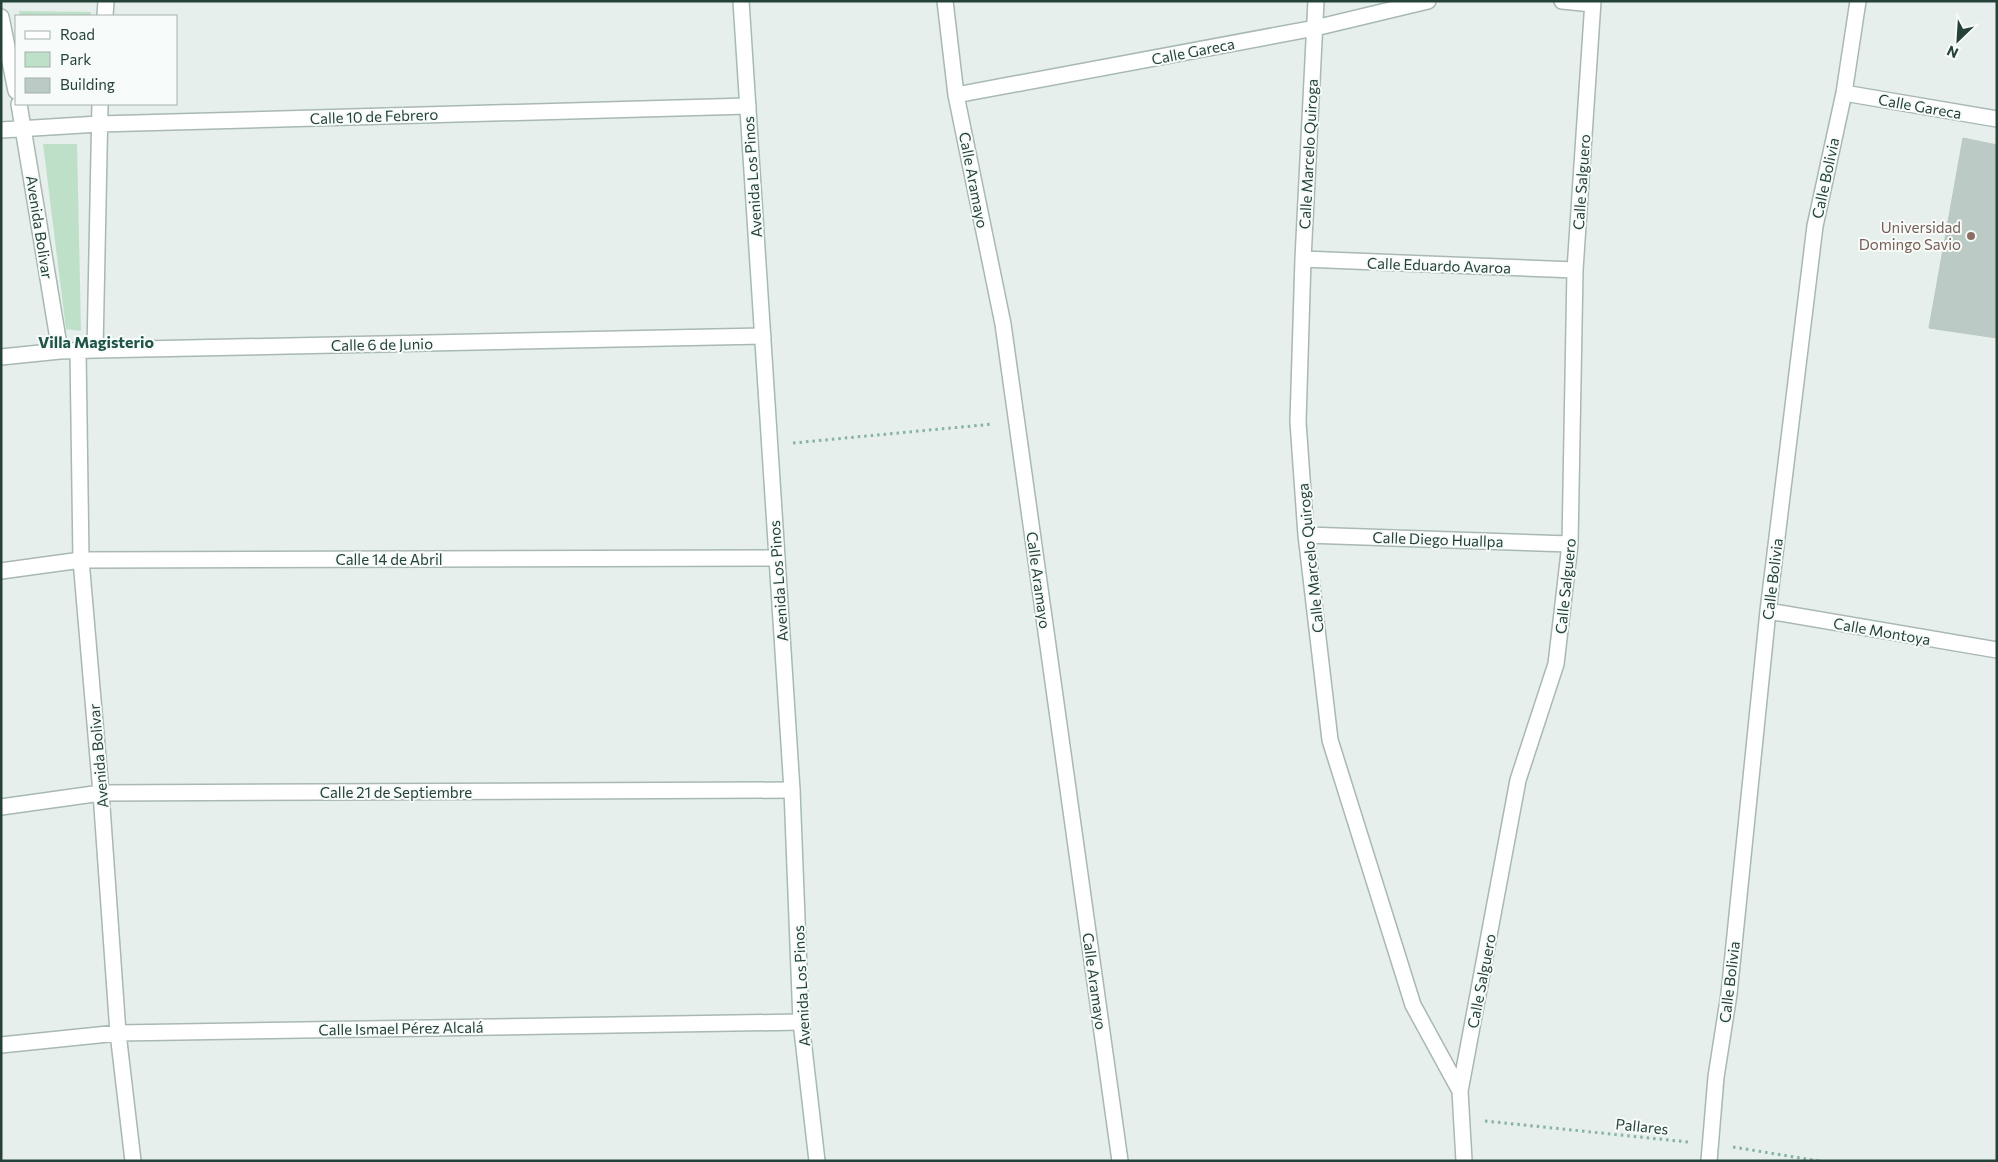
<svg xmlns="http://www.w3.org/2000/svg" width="1998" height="1162" font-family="Commissioner,sans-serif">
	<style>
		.green { fill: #bfe0c8 }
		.building { fill: #bbcac4; stroke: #b8c9c2 }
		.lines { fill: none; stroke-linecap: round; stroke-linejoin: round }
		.street-casing { stroke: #a8b8b2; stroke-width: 18 }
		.secondary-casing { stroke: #a4bbb3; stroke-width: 18 }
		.path { stroke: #86b3a5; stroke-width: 3; stroke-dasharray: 2.5 4; stroke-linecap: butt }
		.street { stroke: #fff; stroke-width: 15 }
		.secondary { stroke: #fff; stroke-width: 15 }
		.education-dot { fill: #8d6e63; stroke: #f7fbf9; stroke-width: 2 }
		.labels { text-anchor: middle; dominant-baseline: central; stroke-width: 4; stroke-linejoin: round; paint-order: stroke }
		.street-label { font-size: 15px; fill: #24423a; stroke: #f7fbf9 }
		.education-label { font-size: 15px; fill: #785e54; stroke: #f7fbf9; text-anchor: end }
		.neighbourhood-label { font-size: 16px; font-weight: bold; fill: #1f5548; stroke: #f7fbf9 }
	</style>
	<rect width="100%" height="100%" fill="#e6efeb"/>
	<path class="green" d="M 19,11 L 91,12 L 91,16 L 20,16 Z
		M 43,144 L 77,144 L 81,331 L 66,329 Z"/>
	<path class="building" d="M 1963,138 L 1997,145 L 1997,338 L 1929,328 Z"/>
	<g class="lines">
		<g class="street-casing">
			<path id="street" d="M 945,1 L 956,95 L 1003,324 L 1120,1161
				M 1316,1 L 1303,259 L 1298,422 L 1306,535 L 1330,740 L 1413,1005 L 1460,1091
				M 1562,1 L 1592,4
				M 105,16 L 106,1
				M 1,17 L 16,91
				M 1844,93 L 1997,119
				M 956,95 L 1315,28 L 1428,1
				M 19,104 L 60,351
				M 1,130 L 99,124 L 748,106
				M 1303,259 L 1575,270
				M 78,350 L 81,560 L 101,793 L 118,1033 L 133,1161
				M 95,350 L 100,104
				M 1,357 L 60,351 L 95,350 L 763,336
				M 1306,535 L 1570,544
				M 1,571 L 81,560 L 777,558
				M 1768,611 L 1997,650
				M 1,807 L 101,793 L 792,790
				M 1,1045 L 118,1033 L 801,1022
				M 1464,1161 L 1460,1091 L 1518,780 L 1556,664 L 1570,544 L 1575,270 L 1593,1
				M 1709,1161 L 1716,1077 L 1729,994 L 1768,611 L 1815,226 L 1844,93 L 1858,1"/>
		</g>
		<g class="secondary-casing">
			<path id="secondary" d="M 741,1 L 792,790 L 801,1022 L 817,1161"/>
		</g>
		<path class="path" d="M 793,443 L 993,424
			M 1485,1121 L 1688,1142
			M 1733,1147 L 1819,1161"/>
		<use href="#street" class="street"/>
		<use href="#secondary" class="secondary"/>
	</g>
	<circle class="education-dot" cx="1971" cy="236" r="5"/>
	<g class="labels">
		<g class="street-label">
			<text transform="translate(1193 51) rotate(-11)">Calle Gareca</text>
			<text transform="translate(1920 106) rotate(10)">Calle Gareca</text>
			<text transform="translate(374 116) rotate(-2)">Calle 10 de Febrero</text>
			<text transform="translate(1308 154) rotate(-87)">Calle Marcelo Quiroga</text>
			<text transform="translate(752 177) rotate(-94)">Avenida Los Pinos</text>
			<text transform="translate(1825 178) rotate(-78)">Calle Bolivia</text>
			<text transform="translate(974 180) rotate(79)">Calle Aramayo</text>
			<text transform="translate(1581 182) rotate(-86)">Calle Salguero</text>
			<text transform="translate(40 227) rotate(81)">Avenida Bolivar</text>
			<text transform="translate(1439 265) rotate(2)">Calle Eduardo Avaroa</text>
			<text transform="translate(382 344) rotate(-1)">Calle 6 de Junio</text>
			<text transform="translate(1438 539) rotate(2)">Calle Diego Huallpa</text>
			<text transform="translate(1310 558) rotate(-96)">Calle Marcelo Quiroga</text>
			<text x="389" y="559">Calle 14 de Abril</text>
			<text transform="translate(1772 579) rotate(-83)">Calle Bolivia</text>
			<text transform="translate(1039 580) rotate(82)">Calle Aramayo</text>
			<text transform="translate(778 581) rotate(-94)">Avenida Los Pinos</text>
			<text transform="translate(1565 586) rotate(-84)">Calle Salguero</text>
			<text transform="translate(1882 631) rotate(10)">Calle Montoya</text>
			<text transform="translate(98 756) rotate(-95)">Avenida Bolivar</text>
			<text x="396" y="792">Calle 21 de Septiembre</text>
			<text transform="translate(1095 981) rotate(82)">Calle Aramayo</text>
			<text transform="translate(1481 981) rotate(-79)">Calle Salguero</text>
			<text transform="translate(1729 982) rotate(-83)">Calle Bolivia</text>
			<text transform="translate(801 986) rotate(-93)">Avenida Los Pinos</text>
			<text transform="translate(401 1028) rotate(-1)">Calle Ismael Pérez Alcalá</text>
			<text transform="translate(1642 1126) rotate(6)">Pallares</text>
		</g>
		<g class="education-label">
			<text x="1961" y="227">Universidad<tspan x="1961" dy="17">Domingo Savio</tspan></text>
		</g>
		<g class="neighbourhood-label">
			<text x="96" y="341">Villa Magisterio</text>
		</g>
	</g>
	<rect width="1998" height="1162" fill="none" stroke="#24423a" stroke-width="5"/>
	<rect x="15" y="15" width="162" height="90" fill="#f7fbf9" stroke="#a3b1ad"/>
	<rect x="25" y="31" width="25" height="8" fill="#ffffff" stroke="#a3b1ad"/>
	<text x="60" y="40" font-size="15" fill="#24423a">Road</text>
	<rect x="25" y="52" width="25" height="15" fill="#bfe0c8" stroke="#a3b1ad"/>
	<text x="60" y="65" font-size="15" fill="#24423a">Park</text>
	<rect x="25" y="78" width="25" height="15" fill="#bbcac4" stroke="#a3b1ad"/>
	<text x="60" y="90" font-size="15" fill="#24423a">Building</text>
	<g transform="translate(1958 40) rotate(205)" stroke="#f7fbf9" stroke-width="4" paint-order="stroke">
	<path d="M0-4L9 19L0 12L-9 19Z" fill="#24423a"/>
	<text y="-8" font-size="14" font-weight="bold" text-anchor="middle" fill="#24423a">N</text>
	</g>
</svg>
